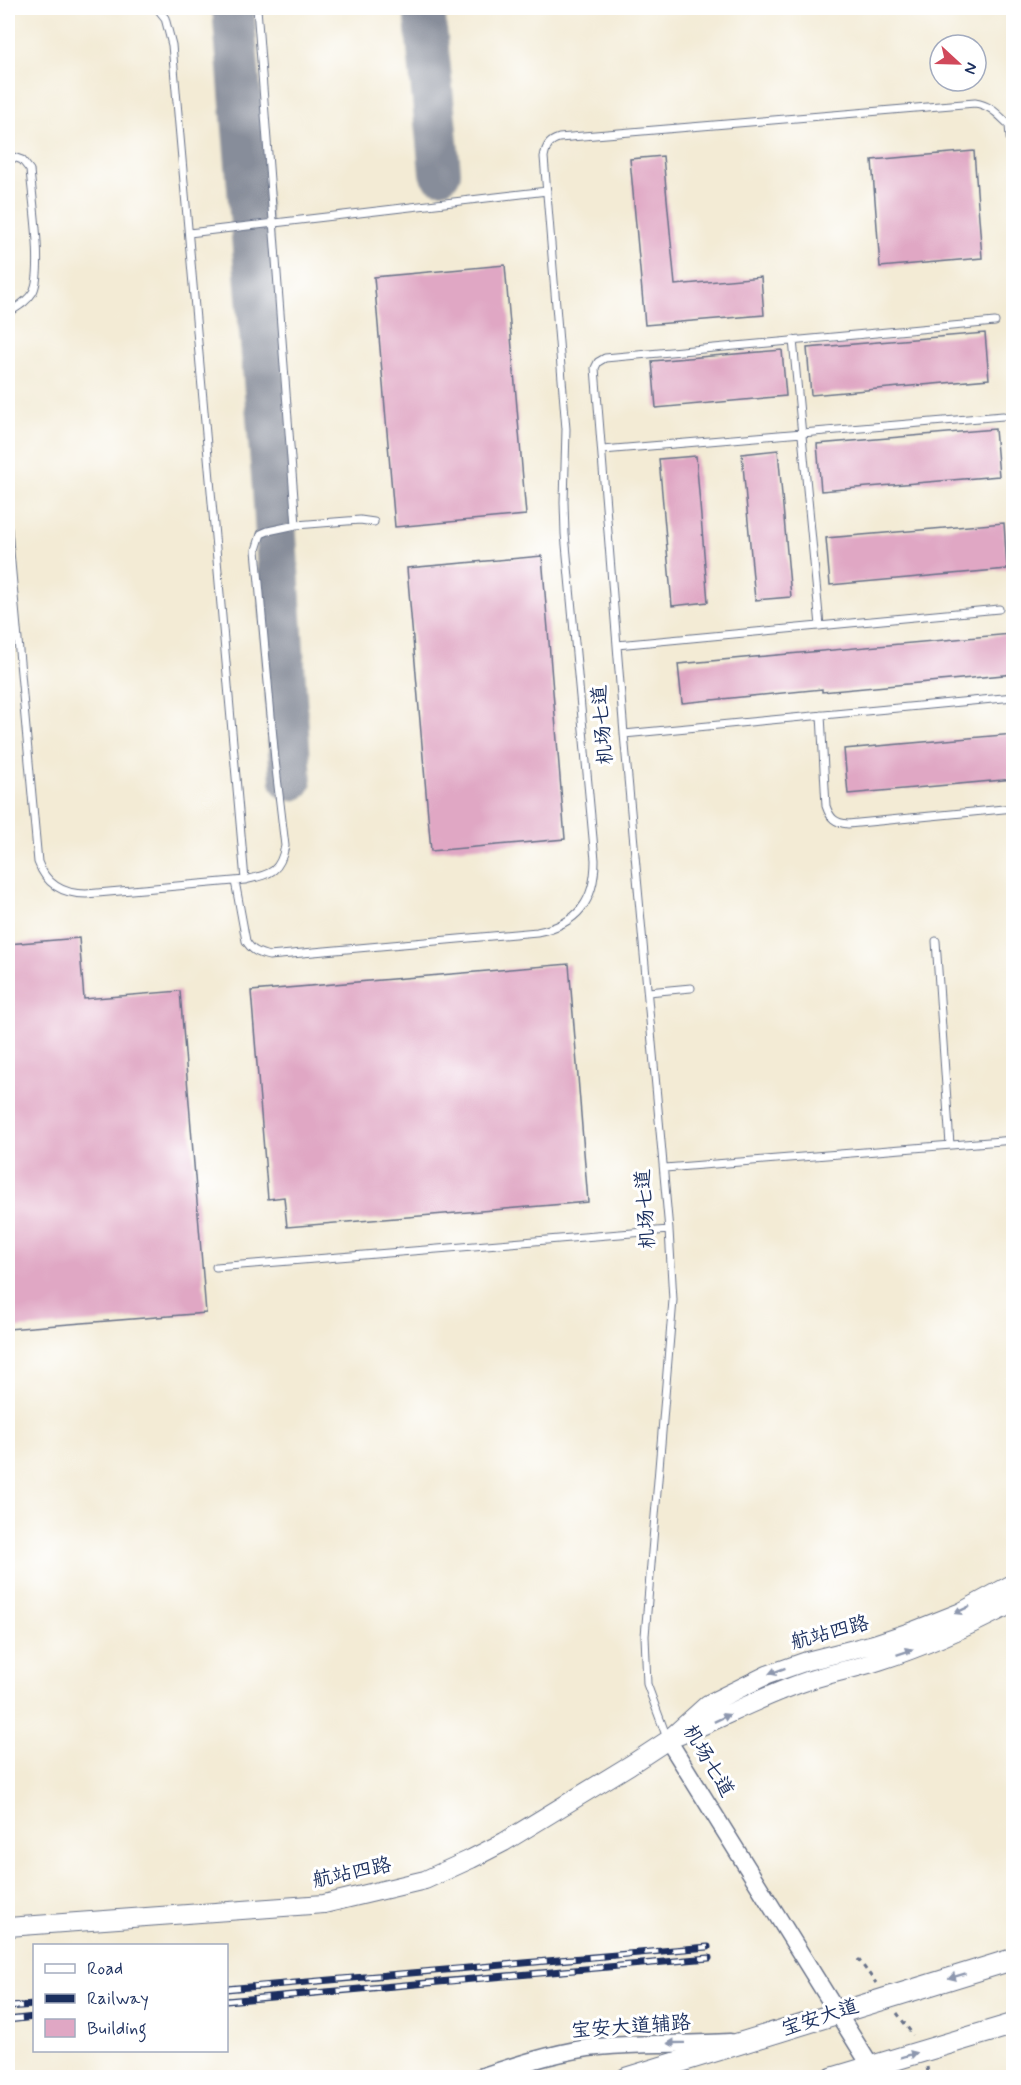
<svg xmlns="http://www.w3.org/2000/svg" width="1021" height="2085" font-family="Mynerve,'LXGW WenKai TC',sans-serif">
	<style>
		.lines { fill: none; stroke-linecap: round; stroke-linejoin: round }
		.taxiway { stroke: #878d9a; stroke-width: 42 }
		.building { fill: #e0a7c4 }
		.service-casing { stroke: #677188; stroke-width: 9 }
		.tertiary-casing { stroke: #677188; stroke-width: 19 }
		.secondary-casing { stroke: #677188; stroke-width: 20 }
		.primary-casing { stroke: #677188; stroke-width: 23 }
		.path { stroke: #677188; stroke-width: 3; stroke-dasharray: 4.5 4.5; stroke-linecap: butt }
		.service { stroke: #fff; stroke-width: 7 }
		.tertiary { stroke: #fff; stroke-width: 16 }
		.secondary { stroke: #fff; stroke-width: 18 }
		.primary { stroke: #fff; stroke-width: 21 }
		.rail-casing { stroke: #1b2f5e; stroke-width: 7 }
		.rail { stroke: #fff; stroke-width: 4.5; stroke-dasharray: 14; stroke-linecap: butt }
		.oneway { fill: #8d97ae }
		.labels { text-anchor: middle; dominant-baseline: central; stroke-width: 6; stroke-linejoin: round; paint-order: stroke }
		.street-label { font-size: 20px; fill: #1b2f5e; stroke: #fff }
	</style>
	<rect width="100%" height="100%" fill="#fff"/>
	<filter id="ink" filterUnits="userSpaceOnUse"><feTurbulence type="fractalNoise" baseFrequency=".0167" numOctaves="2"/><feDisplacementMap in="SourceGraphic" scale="12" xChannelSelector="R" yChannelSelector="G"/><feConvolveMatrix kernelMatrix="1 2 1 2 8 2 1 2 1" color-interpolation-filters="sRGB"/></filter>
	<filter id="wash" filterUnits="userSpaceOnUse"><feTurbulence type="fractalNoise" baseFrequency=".008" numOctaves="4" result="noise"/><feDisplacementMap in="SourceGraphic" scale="24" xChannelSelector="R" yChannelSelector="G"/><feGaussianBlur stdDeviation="1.35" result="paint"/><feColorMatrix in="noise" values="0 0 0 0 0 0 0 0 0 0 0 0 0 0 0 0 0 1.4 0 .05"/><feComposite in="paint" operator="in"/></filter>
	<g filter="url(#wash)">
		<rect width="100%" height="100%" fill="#f3ebd5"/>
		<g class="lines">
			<path class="taxiway" d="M 233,8 L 273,488 L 291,780
				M 424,8 L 440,172"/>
		</g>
		<g id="blocks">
			<path class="building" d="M 974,151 L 982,258 L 880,267 L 872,160 Z
				M 663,156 L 675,285 L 761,277 L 764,315 L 645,325 L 630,159 Z
				M 505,265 L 526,515 L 395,527 L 374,277 Z
				M 985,333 L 989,379 L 811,395 L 807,348 Z
				M 782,350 L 786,396 L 656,408 L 652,361 Z
				M 995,429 L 999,476 L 821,491 L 817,444 Z
				M 778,450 L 791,597 L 755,600 L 742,454 Z
				M 696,456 L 708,602 L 672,606 L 659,459 Z
				M 1004,523 L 1007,569 L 830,585 L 826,538 Z
				M 542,556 L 565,839 L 431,851 L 407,568 Z
				M 1011,634 L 1014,674 L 822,692 L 822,689 L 682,703 L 678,664 Z
				M 1014,734 L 1014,779 L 848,794 L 844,749 Z
				M 79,938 L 84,999 L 180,991 L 206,1313 L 8,1329 L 8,944 Z
				M 569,964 L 588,1202 L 287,1227 L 284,1197 L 268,1199 L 251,991 Z"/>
		</g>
	</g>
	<g filter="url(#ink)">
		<use href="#blocks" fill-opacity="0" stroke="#677188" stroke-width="1.5"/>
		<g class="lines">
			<g class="service-casing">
				<path id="service" d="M 157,8 L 165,18 L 172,45 L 245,880
					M 1009,126 L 1014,178
					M 8,155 L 22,160 L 30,170 C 32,196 44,271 33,292 C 27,302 17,307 8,313
					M 189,233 L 547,191
					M 793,340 L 820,626
					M 603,450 L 1003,416
					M 296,525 L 360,520 L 374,522
					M 8,529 L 38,862 C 46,884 63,894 86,894 L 245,880 C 270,874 280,873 285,846 L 275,760 L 256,550 L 261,534 L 268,531 L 296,525 L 257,8
					M 617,645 L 999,609
					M 821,715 L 826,806 C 830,818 835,823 848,824 L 1014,808
					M 624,734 L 1014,697
					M 235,881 L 246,941 C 252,951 258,953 269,956 L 537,932 C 578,924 595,901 595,860 L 565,534 L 564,502 L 566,429 L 544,157 C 546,146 549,141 559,138 L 975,103 C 994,106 1000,118 1014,129
					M 936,941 L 950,1145
					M 648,992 L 691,988
					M 665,1168 L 1014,1140
					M 216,1267 L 669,1230
					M 667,1738 L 647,1684 L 645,1636 L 673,1300 L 669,1230 L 624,734 L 595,368 L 598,362 L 605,358 L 995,322"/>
			</g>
			<g class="tertiary-casing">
				<path id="tertiary" d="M 668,1740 L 878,2078
					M 477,2078 C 513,2066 550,2054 588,2048 C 635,2042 683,2045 730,2042"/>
			</g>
			<g class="secondary-casing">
				<path id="secondary" d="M 678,1736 C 723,1718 766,1694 813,1679 C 835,1672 857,1668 879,1661 C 926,1646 970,1626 1014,1603
					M 8,1927 L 324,1904 L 425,1880 L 471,1859 L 504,1842 L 630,1765 L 668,1740 L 708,1704 L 767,1675 L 807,1661 L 874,1644 L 913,1631 L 961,1612 L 1014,1583"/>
			</g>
			<g class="primary-casing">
				<path id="primary" d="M 627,2078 L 1014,1959
					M 833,2078 L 1014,2024"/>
			</g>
			<path class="path" d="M 858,1959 L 876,1983
				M 897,2013 L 913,2035
				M 927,2067 L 929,2078"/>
			<use href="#service" class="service"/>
			<use href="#tertiary" class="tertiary"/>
			<use href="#secondary" class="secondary"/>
			<use href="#primary" class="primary"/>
			<g class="rail-casing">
				<path id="rail" d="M 226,1989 L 708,1947
					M 226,2001 L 709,1958
					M 8,2007 L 34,2005
					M 8,2020 L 34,2017"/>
			</g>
			<use href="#rail" class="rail"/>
		</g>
		<defs><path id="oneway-solid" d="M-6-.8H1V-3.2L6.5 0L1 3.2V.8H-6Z" transform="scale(1.5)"/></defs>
		<g class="oneway">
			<use href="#oneway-solid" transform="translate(962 1610) rotate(155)"/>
			<use href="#oneway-solid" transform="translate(905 1652) rotate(-19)"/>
			<use href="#oneway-solid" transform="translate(777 1671) rotate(160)"/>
			<use href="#oneway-solid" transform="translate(722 1718) rotate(-25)"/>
			<use href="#oneway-solid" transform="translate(957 1976) rotate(163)"/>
			<use href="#oneway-solid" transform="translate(676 2043) rotate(179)"/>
			<use href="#oneway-solid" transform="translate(909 2055) rotate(-16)"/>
		</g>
	</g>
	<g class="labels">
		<g class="street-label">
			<text transform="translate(603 725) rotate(-95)">机场七道</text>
			<text transform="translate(646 1209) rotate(-94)">机场七道</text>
			<text transform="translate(830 1633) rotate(-15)">航站四路</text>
			<text transform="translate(708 1761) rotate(59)">机场七道</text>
			<text transform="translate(352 1873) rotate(-12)">航站四路</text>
			<text transform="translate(820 2018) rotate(-18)">宝安大道</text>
			<text transform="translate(631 2027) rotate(-4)">宝安大道辅路</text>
		</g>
	</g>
	<rect width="1021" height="2085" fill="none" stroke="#fff" stroke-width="30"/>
	<rect x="33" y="1944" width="195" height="108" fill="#ffffff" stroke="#a4acbf" stroke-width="1.5"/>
	<rect x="45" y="1964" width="30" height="9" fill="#ffffff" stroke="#a4acbf" stroke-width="1.5"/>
	<text x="87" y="1974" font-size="18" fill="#1b2f5e">Road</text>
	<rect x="45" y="1994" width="30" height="9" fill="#1b2f5e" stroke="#a4acbf" stroke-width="1.5"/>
	<text x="87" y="2004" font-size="18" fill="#1b2f5e">Railway</text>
	<rect x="45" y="2019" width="30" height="18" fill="#e0a7c4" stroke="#a4acbf" stroke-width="1.5"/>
	<text x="87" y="2034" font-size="18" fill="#1b2f5e">Building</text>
	<g transform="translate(958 63) rotate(112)"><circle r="28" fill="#ffffff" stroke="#a4acbf" stroke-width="1.5"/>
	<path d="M0-4.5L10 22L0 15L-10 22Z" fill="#d1495b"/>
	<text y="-9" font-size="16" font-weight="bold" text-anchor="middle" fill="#1b2f5e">N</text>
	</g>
</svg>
